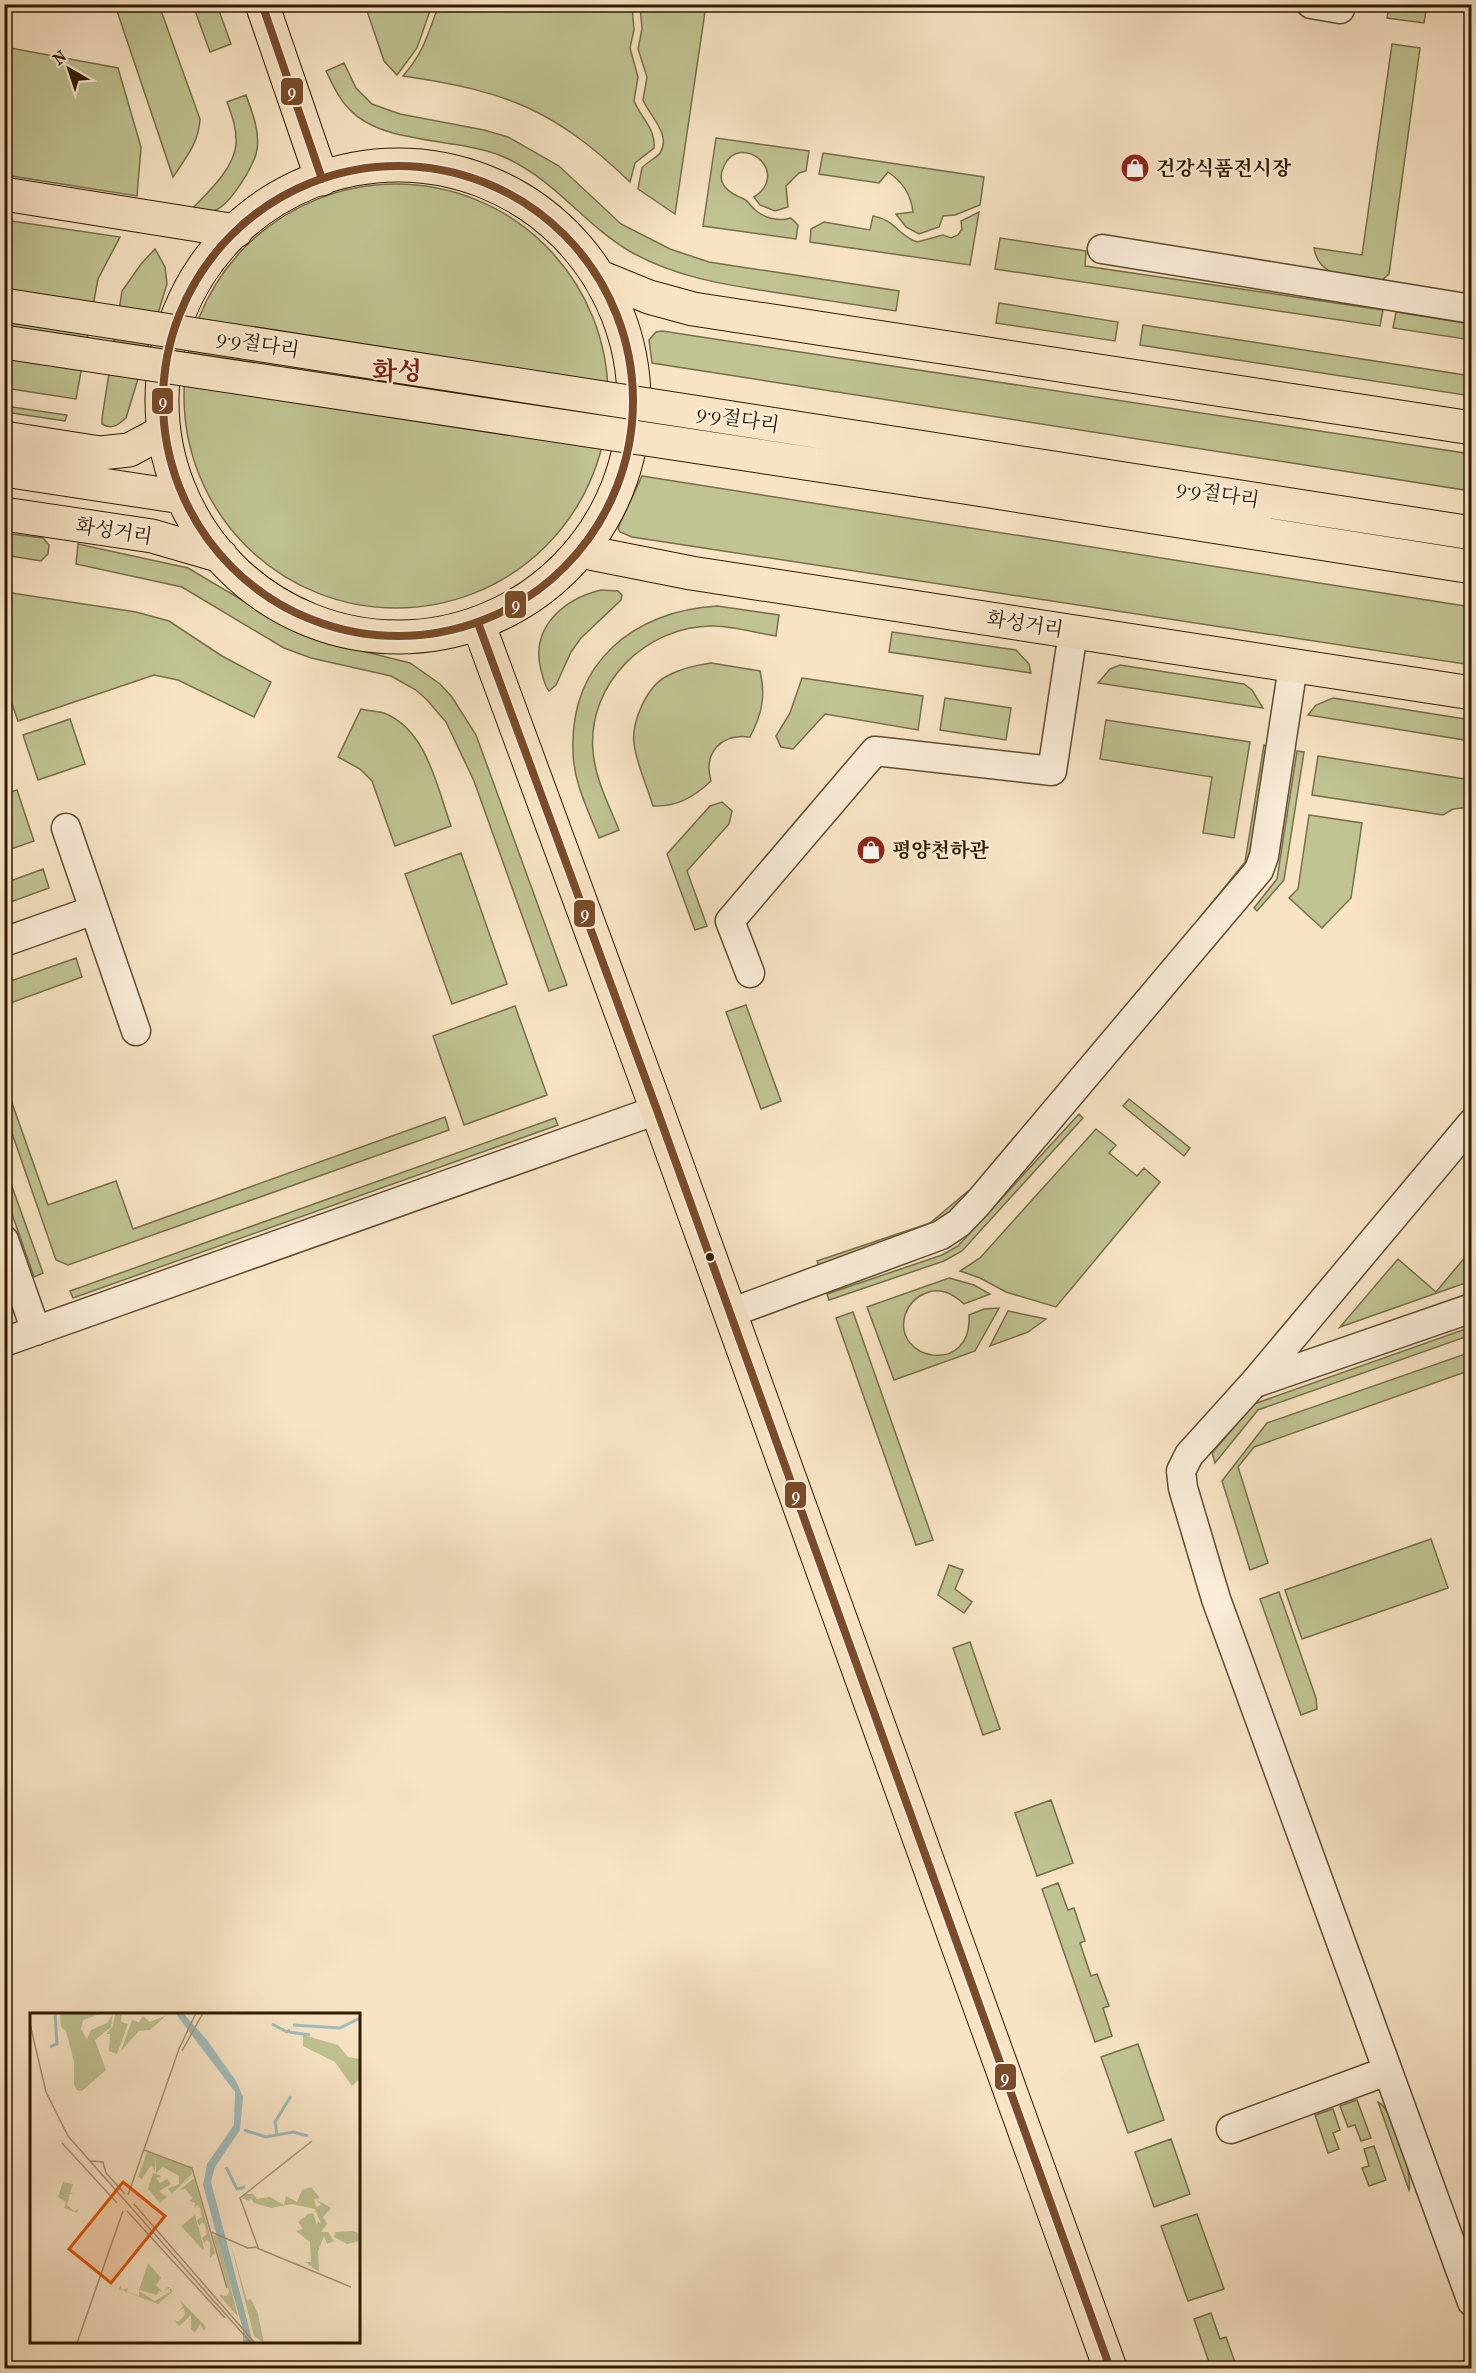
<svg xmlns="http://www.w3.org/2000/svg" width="1476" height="2373" font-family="'IM FELL French Canon','Noto Serif KR',serif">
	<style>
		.green { fill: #c0c392; stroke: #786e49; stroke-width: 1.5 }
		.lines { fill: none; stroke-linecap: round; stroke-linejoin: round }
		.minor-casing { stroke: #614c31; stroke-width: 31 }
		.primary-casing { stroke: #2f1a00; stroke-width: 35 }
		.minor { stroke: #faedd9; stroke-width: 28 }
		.primary { stroke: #f8e4c5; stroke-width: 33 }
		.trunk-bridge-casing { stroke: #2f1a00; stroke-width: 35; stroke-linecap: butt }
		.trunk-bridge { stroke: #f8e4c5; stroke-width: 33 }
		.bus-1-casing { stroke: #faedd9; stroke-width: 12 }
		.bus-1 { stroke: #7a4b2a; stroke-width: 8 }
		.bus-dot { fill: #2f1a00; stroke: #faedd9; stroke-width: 2 }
		.labels { text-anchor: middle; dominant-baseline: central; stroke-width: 4.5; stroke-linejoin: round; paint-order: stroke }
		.poi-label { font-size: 20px; font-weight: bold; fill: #2f1a00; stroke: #faedd9; text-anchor: start }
		.street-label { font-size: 20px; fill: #2f1a00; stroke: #faedd9 }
		.district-label { font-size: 26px; font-weight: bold; fill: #7a1f14; stroke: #faedd9 }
		.inset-river { fill: none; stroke: #a0bdbc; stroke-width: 3 }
		.inset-road { fill: none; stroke: #a89376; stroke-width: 1.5 }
		.view { fill: #df560b; fill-opacity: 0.15; stroke: #df560b; stroke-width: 3 }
		.inset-edge { fill: none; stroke: #2f1a00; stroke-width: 3 }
		.line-badge { stroke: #faedd9; stroke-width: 2 }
		.badge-label { font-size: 16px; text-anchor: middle; font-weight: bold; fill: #fff }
	</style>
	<rect width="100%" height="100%" fill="#f8e4c5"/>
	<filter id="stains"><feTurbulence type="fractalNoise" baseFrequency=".00333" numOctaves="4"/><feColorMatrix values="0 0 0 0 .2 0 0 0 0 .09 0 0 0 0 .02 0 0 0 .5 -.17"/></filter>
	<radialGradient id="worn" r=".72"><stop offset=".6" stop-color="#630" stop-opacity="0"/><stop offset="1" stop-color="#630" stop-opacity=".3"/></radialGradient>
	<path class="green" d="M 439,4 L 632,5 L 634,30 L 630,48 L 638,77 L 634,101 C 641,118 656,129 654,148 L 635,163 L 630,182 C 554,109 506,91 403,76 C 424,52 428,34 439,4 Z
		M 115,5 L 159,5 L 200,119 C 199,142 186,158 173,177 Z
		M 193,5 L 217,5 L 231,44 L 210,52 Z
		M 365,5 L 432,5 L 417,48 L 397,75 L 384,61 Z
		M 640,5 L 706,5 L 675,214 L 638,189 L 642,168 C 647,162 655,159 660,153 C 672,135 649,115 643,100 L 647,77 L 638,49 L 642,29 Z
		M 1389,5 L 1427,5 L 1424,23 L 1387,18 Z
		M 1392,44 L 1420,48 L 1389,274 L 1381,281 C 1354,277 1319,280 1314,248 L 1362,255 Z
		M 5,47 L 118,68 L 141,147 L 137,196 L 5,175 Z
		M 344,63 L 356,88 L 372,104 L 400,114 L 484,130 L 508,137 L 559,166 L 621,224 L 670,249 L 709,262 L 899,291 L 896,311 C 857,305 818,299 779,293 C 727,285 677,278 631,252 C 584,225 556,180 504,157 C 459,137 385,146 350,110 C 339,99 333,85 326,71 Z
		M 246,95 C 252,112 260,131 257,150 C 254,166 231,203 216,210 C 207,215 198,214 188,213 C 205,195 234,170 236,144 C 237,129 232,116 227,102 Z
		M 716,138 L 809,151 L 806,171 L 799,173 L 786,186 L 788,207 L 775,211 L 760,205 L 754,197 C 792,172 740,131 724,166 C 715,184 729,193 744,199 C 747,200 750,205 753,208 C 763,218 778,222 791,218 L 798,225 L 796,239 L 703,226 Z
		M 823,153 L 984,177 L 980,205 L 955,215 L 943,216 L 939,227 L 919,234 L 906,227 L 896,214 L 913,212 C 911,194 903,182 888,172 L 879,183 L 819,174 Z
		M184 396a212 212 0 1 1 424 0a212 212 0 1 1-424 0Z
		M 979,212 L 970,265 L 810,242 L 811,229 L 824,222 L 870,230 L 873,216 C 896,220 897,235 917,242 L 943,235 L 951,238 L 958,235 L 962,229 L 961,221 Z
		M 4,220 L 120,237 L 98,279 L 76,399 L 5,388 Z
		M 1000,238 L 1086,251 L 1085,266 L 1383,310 L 1380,326 L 995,269 Z
		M 155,249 L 165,267 L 167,284 L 126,418 C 118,425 112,430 102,424 L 102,418 L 122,291 L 141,264 Z
		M 999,303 L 1118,322 L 1115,341 L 996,323 Z
		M 1396,312 L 1471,324 L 1471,340 L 1393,328 Z
		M 1143,325 L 1471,376 L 1471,396 L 1140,345 Z
		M 662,331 L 1471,454 L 1471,491 L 652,363 L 649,340 L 656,332 Z
		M 4,406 L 5,406 L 67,415 L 65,421 L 5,412 Z
		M 642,476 L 1471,607 L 1471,665 L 632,537 L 620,532 L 618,528 Z
		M 4,533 L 43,538 L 49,545 L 48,554 L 41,561 L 5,555 Z
		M 78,544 L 188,568 L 294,631 L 318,640 L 410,663 L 440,684 L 452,697 L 476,735 L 567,985 L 549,991 L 474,781 L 446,722 L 427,700 L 416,690 L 391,676 L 311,658 L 284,648 L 182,587 L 76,564 Z
		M 601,590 L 618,591 L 622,595 L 621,600 L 581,638 L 571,652 L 556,685 L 549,691 C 544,685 543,677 541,670 C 530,627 564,599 601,590 Z
		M 5,592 L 136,612 L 169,621 L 222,656 L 271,682 L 254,717 L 178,680 L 154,675 L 18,721 L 5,684 Z
		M 717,606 L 779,615 L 776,636 C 756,633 733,626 712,626 C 646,626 587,684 593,751 C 595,779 609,805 619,830 L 599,838 C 588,810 573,781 573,751 C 570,662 634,611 717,606 Z
		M 892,632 L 1016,650 L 1029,664 L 1031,673 L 889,652 Z
		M 711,663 L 760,671 C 766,696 762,714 750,737 C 721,733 703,753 711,781 C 694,797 677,807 653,806 C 647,786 637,765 634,744 C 631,722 647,686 667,676 C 680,669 696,665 711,663 Z
		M 1120,665 L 1244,684 L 1252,690 L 1263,708 L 1098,683 L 1110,669 Z
		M 802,678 L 923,696 L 918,730 L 825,714 L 793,749 L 781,747 L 776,736 L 790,713 Z
		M 945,698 L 1011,708 L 1006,740 L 940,730 Z
		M 1333,698 L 1471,720 L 1471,741 L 1308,715 L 1316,705 Z
		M 361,709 C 368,711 377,711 384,713 C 427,730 437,787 451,826 L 395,846 L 372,781 L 360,769 L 338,757 Z
		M 70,719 L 85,764 L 38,780 L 23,735 Z
		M 1106,720 L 1250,742 L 1234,838 L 1203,833 L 1212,777 L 1100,759 Z
		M 1264,745 L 1269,746 L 1251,858 L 1190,938 L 1186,935 L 1245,862 Z
		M 1297,751 L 1304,752 L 1284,880 L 1257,911 L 1254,908 L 1277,879 Z
		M 1318,756 L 1471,780 L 1471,807 L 1453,809 L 1443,815 L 1312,795 Z
		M 17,790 L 34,841 L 8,850 L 5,840 L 5,794 Z
		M 722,802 L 732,811 L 729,824 L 687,871 L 707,926 L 695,930 L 667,854 L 710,806 Z
		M 1309,815 L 1362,823 L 1351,898 L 1322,928 L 1289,898 L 1298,889 Z
		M 461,853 L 507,984 L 452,1004 L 405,874 Z
		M 43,869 L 49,888 L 5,904 L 5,883 Z
		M 76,958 L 82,977 L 5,1005 L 5,983 Z
		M 746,1005 L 781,1101 L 761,1109 L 726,1012 Z
		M 515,1006 L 547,1095 L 464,1125 L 433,1036 Z
		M 5,1083 L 48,1205 L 116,1181 L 133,1229 L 445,1117 L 449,1130 L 68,1265 L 56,1260 L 5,1113 Z
		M 1129,1099 L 1190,1148 L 1184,1156 L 1123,1106 Z
		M 1079,1114 L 1083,1118 L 962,1251 L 944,1261 L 829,1300 L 827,1294 L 942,1255 L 958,1246 Z
		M 555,1118 L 558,1125 L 73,1298 L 70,1291 Z
		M 1096,1129 L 1116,1145 L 1109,1153 L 1137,1176 L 1144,1168 L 1160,1182 L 1056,1307 L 1006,1292 L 980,1278 L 960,1271 L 980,1258 Z
		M 5,1167 L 43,1273 L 34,1277 L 5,1194 Z
		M 968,1191 L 969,1195 L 938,1224 L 819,1266 L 817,1261 L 930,1223 Z
		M 1471,1250 L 1471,1281 L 1340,1327 L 1398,1259 L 1436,1292 Z
		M 949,1278 L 974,1285 L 990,1294 L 964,1304 C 953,1294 941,1287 926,1293 C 915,1297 909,1304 905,1315 C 892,1361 973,1376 969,1315 L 984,1309 L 999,1308 L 975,1351 L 894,1380 L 867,1307 Z
		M 1008,1311 L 1046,1319 L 1028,1332 L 990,1346 Z
		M 853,1312 L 933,1540 L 916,1545 L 836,1318 Z
		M 1471,1327 L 1471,1335 L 1258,1410 L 1215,1463 L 1212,1453 L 1254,1404 Z
		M 1471,1352 L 1471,1370 L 1254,1447 L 1238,1467 L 1268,1563 L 1250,1570 L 1222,1481 L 1267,1423 Z
		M 1431,1539 L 1448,1588 L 1302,1639 L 1285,1590 Z
		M 949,1565 L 963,1570 L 955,1589 L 972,1602 L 964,1613 L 938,1595 Z
		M 1279,1592 L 1316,1698 L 1317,1709 L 1301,1715 L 1260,1599 Z
		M 970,1642 L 1000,1729 L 983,1735 L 953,1648 Z
		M 1051,1800 L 1073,1863 L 1037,1876 L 1015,1813 Z
		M 1058,1883 L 1068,1910 L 1074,1908 L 1085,1941 L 1080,1943 L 1091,1976 L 1097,1974 L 1109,2006 L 1103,2008 L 1112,2036 L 1095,2042 L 1042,1889 Z
		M 1138,2044 L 1164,2120 L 1128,2133 L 1101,2057 Z
		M 1357,2100 L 1371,2138 L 1361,2141 L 1355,2125 L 1348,2127 L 1340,2106 Z
		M 1378,2102 C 1394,2110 1413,2173 1409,2190 Z
		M 1333,2109 L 1340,2130 L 1333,2133 L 1339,2149 L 1328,2153 L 1315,2115 Z
		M 1171,2139 L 1190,2194 L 1154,2207 L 1135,2152 Z
		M 1374,2146 L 1386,2180 L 1369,2186 L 1362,2168 L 1369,2166 L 1364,2149 Z
		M 1197,2214 L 1224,2289 L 1188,2301 L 1161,2226 Z
		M 1211,2313 L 1220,2339 L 1226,2337 L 1237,2368 L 1211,2368 L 1194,2319 Z"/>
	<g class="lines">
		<g class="minor-casing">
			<path id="minor" d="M 1311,4 L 1340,9
				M 1102,249 L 1472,309
				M 66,828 L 136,1031
				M 4,942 L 94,910
				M 750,973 L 730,921 L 875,751 L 1052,771 L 1073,632
				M 1472,1123 L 1254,1383 L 1189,1455 L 1181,1471 L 1183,1488 L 1216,1599 L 1472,2302
				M 4,1240 L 36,1331
				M 730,1313 L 941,1235 L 959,1223 L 978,1203 L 1259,870 L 1264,856 L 1293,666
				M 4,1342 L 657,1110
				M 1255,1383 L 1472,1308
				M 1231,2129 L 1387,2071"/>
		</g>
		<g class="primary-casing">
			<path id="primary" d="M 262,4 L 322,179
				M162 401a236 236 0 1 1 472 0a236 236 0 1 1-472 0Z
				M 4,194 L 236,231
				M 600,277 L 649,297 L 693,309 L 1472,428
				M 4,438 L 100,453 L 129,450 L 163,432
				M 4,470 L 182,497
				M 4,514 L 152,536 L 221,556
				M 580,551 L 691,573 L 1472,693
				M 478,623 L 657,1110 L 1110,2368"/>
		</g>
		<use href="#minor" class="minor"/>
		<use href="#primary" class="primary"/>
		<g class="trunk-bridge-casing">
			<path id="trunk-bridge" d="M 4,305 L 1472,533
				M 4,342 L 964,487 L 1472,567"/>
		</g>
		<use href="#trunk-bridge" class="trunk-bridge"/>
		<g class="bus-1-casing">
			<path id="bus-1" d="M 262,4 L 322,179
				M163 401a235 235 0 1 1 470 0a235 235 0 1 1-470 0Z
				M 478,623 L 657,1110 L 1110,2368"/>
		</g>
		<use href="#bus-1" class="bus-1"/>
	</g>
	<defs>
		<g id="shop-disc" transform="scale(1.5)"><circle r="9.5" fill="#8f2418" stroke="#faedd9"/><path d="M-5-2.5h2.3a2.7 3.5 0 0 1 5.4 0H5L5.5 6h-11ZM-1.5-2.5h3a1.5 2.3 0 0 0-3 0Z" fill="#fff"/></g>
	</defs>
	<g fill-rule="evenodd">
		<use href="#shop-disc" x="1135" y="168"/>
		<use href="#shop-disc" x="871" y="850"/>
	</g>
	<circle class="bus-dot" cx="710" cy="1257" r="5"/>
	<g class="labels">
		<g class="poi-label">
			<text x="1156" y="168">건강식품전시장</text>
			<text x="892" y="850">평양천하관</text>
		</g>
		<g class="street-label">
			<text transform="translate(258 344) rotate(9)">9·9절다리</text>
			<text transform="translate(738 419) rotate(9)">9·9절다리</text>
			<text transform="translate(1218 494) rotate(9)">9·9절다리</text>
			<text transform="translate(114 531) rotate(9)">화성거리</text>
			<text transform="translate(1025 624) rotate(9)">화성거리</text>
		</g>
		<g class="district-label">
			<text x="397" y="371">화성</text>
		</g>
	</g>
	<g transform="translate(30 2013)">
		<rect width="330" height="330" fill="#f8e4c5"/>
		<path d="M 30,0 L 73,0 L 53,7 L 51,16 L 57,26 L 61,17 L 77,10 L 83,1 L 81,14 L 65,27 L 76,57 L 52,78 L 47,77 L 44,71 L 44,49 L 36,18 L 31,14 ZM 85,0 L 92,0 L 91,9 L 98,11 L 87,41 L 79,38 L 80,21 L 76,21 L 83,13 ZM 137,2 L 120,17 L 109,18 L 91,38 L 102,7 L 109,9 L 113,3 L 120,9 ZM 273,22 L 308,32 L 318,44 L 330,46 L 330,66 L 322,73 L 305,49 L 273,33 ZM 117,139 L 159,154 L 162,156 L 164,161 L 161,156 L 162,161 L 146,176 L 163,162 L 142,180 L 138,176 L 149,171 L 149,163 L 133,154 L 126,160 L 126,142 L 125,158 L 121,152 L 112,166 L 108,164 ZM 123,160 L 129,162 L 131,164 L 126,165 L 130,170 L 137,166 L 141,171 L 129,178 L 137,184 L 130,190 L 118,176 ZM 164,165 L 185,240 L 180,245 L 180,230 L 177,227 L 174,230 L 172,225 L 177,221 L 175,212 L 172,209 L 169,213 L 167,207 L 172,204 L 170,195 L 167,192 L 164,195 L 165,190 L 159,188 L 163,185 L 155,176 L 150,177 ZM 33,169 L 43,171 L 40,180 L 44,181 L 40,181 L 37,192 L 44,198 L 49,196 L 47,200 L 34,195 L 36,189 L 28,184 ZM 281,174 L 290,185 L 284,186 L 286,194 L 291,192 L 287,187 L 301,195 L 293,204 L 297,211 L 291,219 L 298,219 L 304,228 L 297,231 L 294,223 L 288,238 L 289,259 L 275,249 L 281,249 L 280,229 L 266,218 L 273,216 L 268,209 L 278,201 L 283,200 L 287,212 L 288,208 L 291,211 L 285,196 L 262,191 L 241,195 L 224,190 L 221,185 L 219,188 L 212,185 L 215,181 L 223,181 L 227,186 L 240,184 L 254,192 L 256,183 L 267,189 L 272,177 ZM 165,202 L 174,235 L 173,237 L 151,213 ZM 321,218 L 330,220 L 329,228 L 317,231 L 304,224 L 305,219 ZM 187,222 L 198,264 L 208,304 L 189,282 L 197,283 L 199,278 L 183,223 ZM 200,228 L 217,287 L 221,286 L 228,301 L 234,330 L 224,323 ZM 118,250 L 131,265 L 126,272 L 132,278 L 138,273 L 131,279 L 129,277 L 127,282 L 109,277 ZM 78,272 L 89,276 L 91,272 L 92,277 L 98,275 L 97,279 L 109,283 L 109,278 L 125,288 L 140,279 L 140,275 L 133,279 L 138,274 L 139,274 L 143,278 L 128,291 ZM 150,287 L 176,314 L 174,318 L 170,311 L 165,320 L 161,316 L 161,302 L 149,313 L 144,307 L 148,309 L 155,302 L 154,295 L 147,299 L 153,294 Z" fill="#c0c392"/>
		<path d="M 145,0 L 153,0 L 177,27 L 206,68 L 213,84 L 210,117 L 185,154 L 181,169 L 223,330 L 213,330 L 213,317 L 173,172 L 177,151 L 204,112 L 205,79 Z" fill="#a0bdbc"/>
		<path class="inset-river" d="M 242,11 L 257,19 L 260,17M 263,12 L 310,15 L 330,5M 259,19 L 280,22M 20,34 L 27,31 L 25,0M 214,117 L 236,124 L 263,119 L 278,123M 247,121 L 245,109 L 261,83M 196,154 L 207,176 L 215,174"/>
		<path class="inset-road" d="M 0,11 L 16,79 L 38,123 L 221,330M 152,38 L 173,0M 32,130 L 87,190M 114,137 L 162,155 L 197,275M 60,148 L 73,149 L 76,160 L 95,181M 98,182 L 149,36 L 166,0M 104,191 L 225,330M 97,198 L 195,305M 181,219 L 218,235 L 228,234 L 210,185 L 282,128M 227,235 L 321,274M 47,330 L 93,198"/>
		<path class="view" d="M 93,169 L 135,203 L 81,270 L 39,236 Z"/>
		<rect width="330" height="330" class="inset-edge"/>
	</g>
	<g class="line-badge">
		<rect x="280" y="77" width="24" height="29" rx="6" fill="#7a4b2a"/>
		<rect x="151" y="387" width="23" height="28" rx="6" fill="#7a4b2a"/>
		<rect x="504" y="590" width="23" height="29" rx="6" fill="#7a4b2a"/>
		<rect x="573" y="899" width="23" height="29" rx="6" fill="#7a4b2a"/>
		<rect x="784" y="1481" width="23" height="28" rx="6" fill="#7a4b2a"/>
		<rect x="994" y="2063" width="23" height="28" rx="6" fill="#7a4b2a"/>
	</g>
	<g class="badge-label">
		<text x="292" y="97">9</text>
		<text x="163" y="407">9</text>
		<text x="516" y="610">9</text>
		<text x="585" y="919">9</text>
		<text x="796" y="1501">9</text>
		<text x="1005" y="2083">9</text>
	</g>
	<rect width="1476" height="2373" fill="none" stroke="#f8e4c5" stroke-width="24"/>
	<rect x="6" y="6" width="1464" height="2361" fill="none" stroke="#2f1a00" stroke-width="3"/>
	<rect x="12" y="12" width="1452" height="2349" fill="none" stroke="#2f1a00" stroke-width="1.5"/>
	<g transform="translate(69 69) rotate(321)" stroke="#faedd9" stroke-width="4.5" paint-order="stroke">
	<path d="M0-4.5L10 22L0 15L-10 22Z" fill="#2f1a00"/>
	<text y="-9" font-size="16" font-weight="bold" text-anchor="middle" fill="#2f1a00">N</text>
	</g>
	<rect width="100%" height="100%" filter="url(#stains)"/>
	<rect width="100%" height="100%" fill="url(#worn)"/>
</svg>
